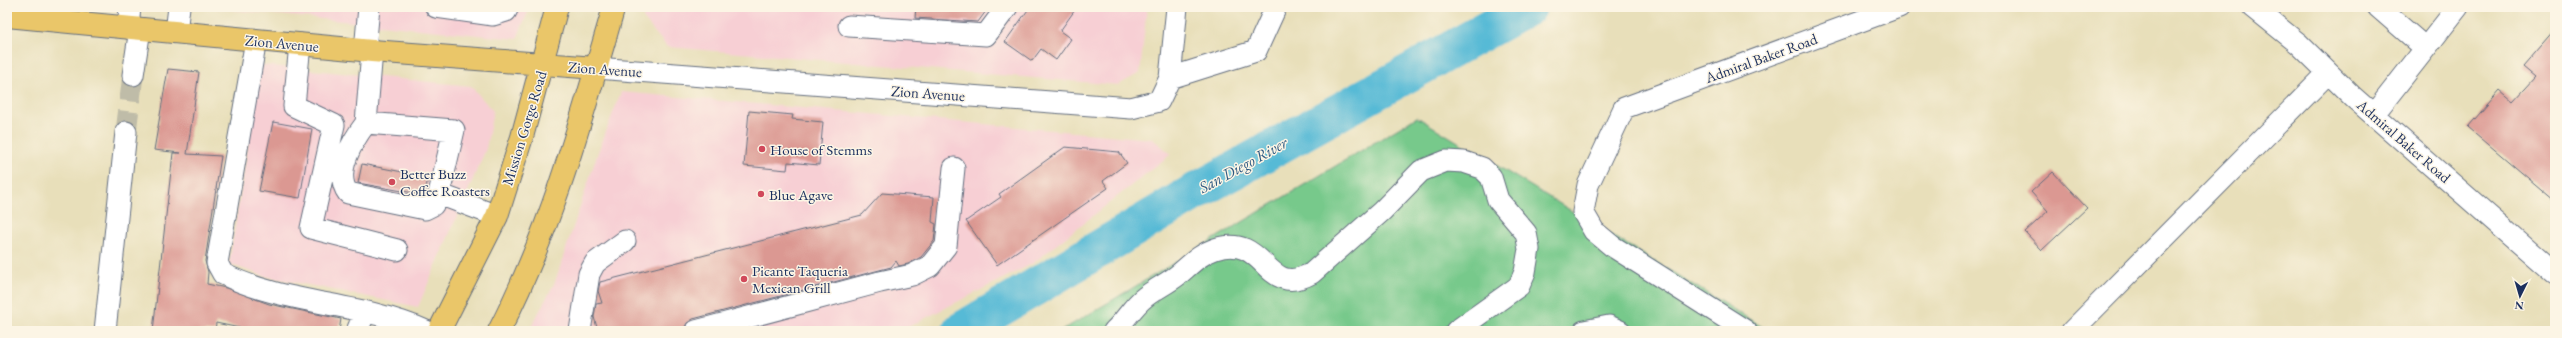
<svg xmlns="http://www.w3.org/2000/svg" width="2562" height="338" font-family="'EB Garamond',serif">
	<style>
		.built { fill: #f7cfd4 }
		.green { fill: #77c98b; stroke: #497c74 }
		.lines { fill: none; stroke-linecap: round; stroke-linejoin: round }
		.river { stroke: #57bad6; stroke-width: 38 }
		.building { fill: #db9892 }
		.minor-tunnel { stroke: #bfbca8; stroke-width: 21; stroke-dasharray: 21 10; stroke-linecap: butt }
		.minor-casing { stroke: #636d7e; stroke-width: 23 }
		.major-casing { stroke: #636d7e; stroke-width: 24 }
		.minor { stroke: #fff; stroke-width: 21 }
		.major { stroke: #eac669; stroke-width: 22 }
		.poi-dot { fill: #d1495b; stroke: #fcf5e5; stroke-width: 1.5 }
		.labels { text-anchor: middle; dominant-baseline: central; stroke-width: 3; stroke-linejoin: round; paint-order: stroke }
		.street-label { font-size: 15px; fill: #1b2f5e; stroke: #fcf5e5 }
		.poi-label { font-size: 15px; fill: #1b2f5e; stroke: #fcf5e5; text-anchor: start }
		.water-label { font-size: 16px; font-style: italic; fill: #2d5982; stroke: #fcf5e5 }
	</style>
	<rect width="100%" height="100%" fill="#fcf5e5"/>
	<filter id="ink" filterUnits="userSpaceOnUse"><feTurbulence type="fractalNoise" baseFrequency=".025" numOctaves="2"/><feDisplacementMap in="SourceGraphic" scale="8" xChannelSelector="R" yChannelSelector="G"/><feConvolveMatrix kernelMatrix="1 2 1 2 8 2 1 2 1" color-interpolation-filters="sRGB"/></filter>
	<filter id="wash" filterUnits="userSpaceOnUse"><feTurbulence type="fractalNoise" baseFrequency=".012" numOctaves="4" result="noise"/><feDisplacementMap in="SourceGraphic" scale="16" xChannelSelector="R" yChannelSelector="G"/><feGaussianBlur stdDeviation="0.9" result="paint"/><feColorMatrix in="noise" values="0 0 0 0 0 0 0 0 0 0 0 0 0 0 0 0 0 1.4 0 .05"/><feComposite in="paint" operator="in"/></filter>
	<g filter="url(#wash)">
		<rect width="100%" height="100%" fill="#e8dfba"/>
		<path class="built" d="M 203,7 L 530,7 L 517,39 Z
			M 646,7 L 1147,7 L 1140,73 L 1118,85 L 667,47 L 643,18 Z
			M 261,65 L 471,86 L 493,111 L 486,149 L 418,307 L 264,276 L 229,264 Z
			M 621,92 L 1153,139 L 1171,154 L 1032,264 L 900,331 L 529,331 L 555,282 L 598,152 Z"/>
		<path class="green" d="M 1417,117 L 1769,331 L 1061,331 Z"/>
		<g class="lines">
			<path class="river" d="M 961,331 L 1193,193 L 1528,7"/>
		</g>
		<g id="blocks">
			<path class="building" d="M 916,7 L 989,7 L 978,22 L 915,18 Z
				M 1030,7 L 1077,7 L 1060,31 L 1071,39 L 1056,60 L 1041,49 L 1032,61 L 1005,42 Z
				M 2555,30 L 2555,201 L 2468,127 L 2500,90 L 2513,101 L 2535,77 L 2523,67 Z
				M 168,69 L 199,72 L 187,154 L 221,156 L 205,261 L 208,272 L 207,284 L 226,288 L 269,304 L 341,319 L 339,331 L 254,331 L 216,323 L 215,331 L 153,331 L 173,153 L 181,153 L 154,150 Z
				M 749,111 L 793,115 L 792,119 L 823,122 L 819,165 L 788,162 L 787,170 L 744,166 Z
				M 273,122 L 312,129 L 300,198 L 259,191 Z
				M 1065,147 L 1119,152 L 1127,163 L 1103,181 L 1108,188 L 997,265 L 966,221 L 1001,197 L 999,194 Z
				M 362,164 L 428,177 L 425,195 L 358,183 Z
				M 2053,172 L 2087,208 L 2042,250 L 2025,232 L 2048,211 L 2031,192 Z
				M 882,193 L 934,197 L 932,222 L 936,224 L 934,241 L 921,257 L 908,264 L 899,266 L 896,261 L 891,267 L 693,319 L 687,323 L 684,329 L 676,331 L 598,331 L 594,317 L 596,304 L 602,303 L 598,291 L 600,282 L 862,215 Z"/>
		</g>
	</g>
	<g filter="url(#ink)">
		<use href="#blocks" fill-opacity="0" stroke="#636d7e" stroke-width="1"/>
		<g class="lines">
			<path class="minor-tunnel" d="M 126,132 L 133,75"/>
			<g class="minor-casing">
				<path id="minor" d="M 436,7 L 493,15 L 506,11 L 508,7
					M 2253,7 L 2299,44 L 2353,97 L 2555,274
					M 2378,7 L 2424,47
					M 849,26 L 986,35 L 1007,7
					M 128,28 L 130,7
					M 176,32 L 179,7
					M 256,40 L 217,263 L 223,274 C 286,305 362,302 426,331
					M 300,44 L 294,106 L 334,125 L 311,228 L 397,250
					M 365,50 L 369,7
					M 372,51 L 366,123 L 454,130 L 439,194 L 497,216
					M 596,68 L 1131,108 L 1159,101 L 1170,78 L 1177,7
					M 133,75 L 140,29
					M 1170,78 L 1256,51 L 1276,7
					M 2374,114 L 2458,7
					M 366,123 C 353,140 333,173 348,193 L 425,209 L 433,205 L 439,194
					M 105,331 L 126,132
					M 357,331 L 365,312
					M 580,331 L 589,274 L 595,263 L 625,241
					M 696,331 L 880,282 L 912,275 L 930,266 L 946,246 L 954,168
					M 1114,331 C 1125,321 1133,306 1145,297 C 1155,289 1168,283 1178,275 C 1190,265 1200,254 1215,249 C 1268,232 1263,300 1312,273 L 1382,211 L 1421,171 L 1446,161 L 1464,162 L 1482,168 L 1491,177 L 1498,200 L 1526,233 L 1529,249 L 1525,272 L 1519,286 L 1456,331
					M 1584,331 L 1609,326 L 1620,331
					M 1746,331 L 1612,246 L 1594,231 L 1583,212 L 1588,185 L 1624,108 L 1899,7
					M 2072,331 L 2328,73"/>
			</g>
			<g class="major-casing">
				<path id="major" d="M 7,16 L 372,51 L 596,68
					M 439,331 L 497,216 L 522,137 L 557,7
					M 499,331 C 552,228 582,117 614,7"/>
			</g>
			<use href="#minor" class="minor"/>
			<use href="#major" class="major"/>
		</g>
	</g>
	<g class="poi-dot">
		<circle cx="762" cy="149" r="4"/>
		<circle cx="392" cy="182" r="4"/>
		<circle cx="761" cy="194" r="4"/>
		<circle cx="744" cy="279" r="4"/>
	</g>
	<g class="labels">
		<g class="street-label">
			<text transform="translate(282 43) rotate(5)">Zion Avenue</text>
			<text transform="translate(1761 58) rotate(-20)">Admiral Baker Road</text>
			<text transform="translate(605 69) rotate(4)">Zion Avenue</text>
			<text transform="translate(928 93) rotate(4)">Zion Avenue</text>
			<text transform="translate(524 128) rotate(-73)">Mission Gorge Road</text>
			<text transform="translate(2404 141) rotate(41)">Admiral Baker Road</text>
		</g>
		<g class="poi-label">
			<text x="770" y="149">House of Stemms</text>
			<text x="400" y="173">Better Buzz<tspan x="400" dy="17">Coffee Roasters</tspan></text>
			<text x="769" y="194">Blue Agave</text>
			<text x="752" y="270">Picante Taqueria<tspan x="752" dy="17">Mexican Grill</tspan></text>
		</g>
		<g class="water-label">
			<text transform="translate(1243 165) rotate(-29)">San Diego River</text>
		</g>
	</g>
	<rect width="2562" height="338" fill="none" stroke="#fcf5e5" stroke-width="24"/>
	<g transform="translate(2520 296) rotate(185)" stroke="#fcf5e5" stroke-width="3" paint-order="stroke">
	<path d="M0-3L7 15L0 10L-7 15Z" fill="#1b2f5e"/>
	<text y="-6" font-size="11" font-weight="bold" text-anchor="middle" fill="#1b2f5e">N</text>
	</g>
</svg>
